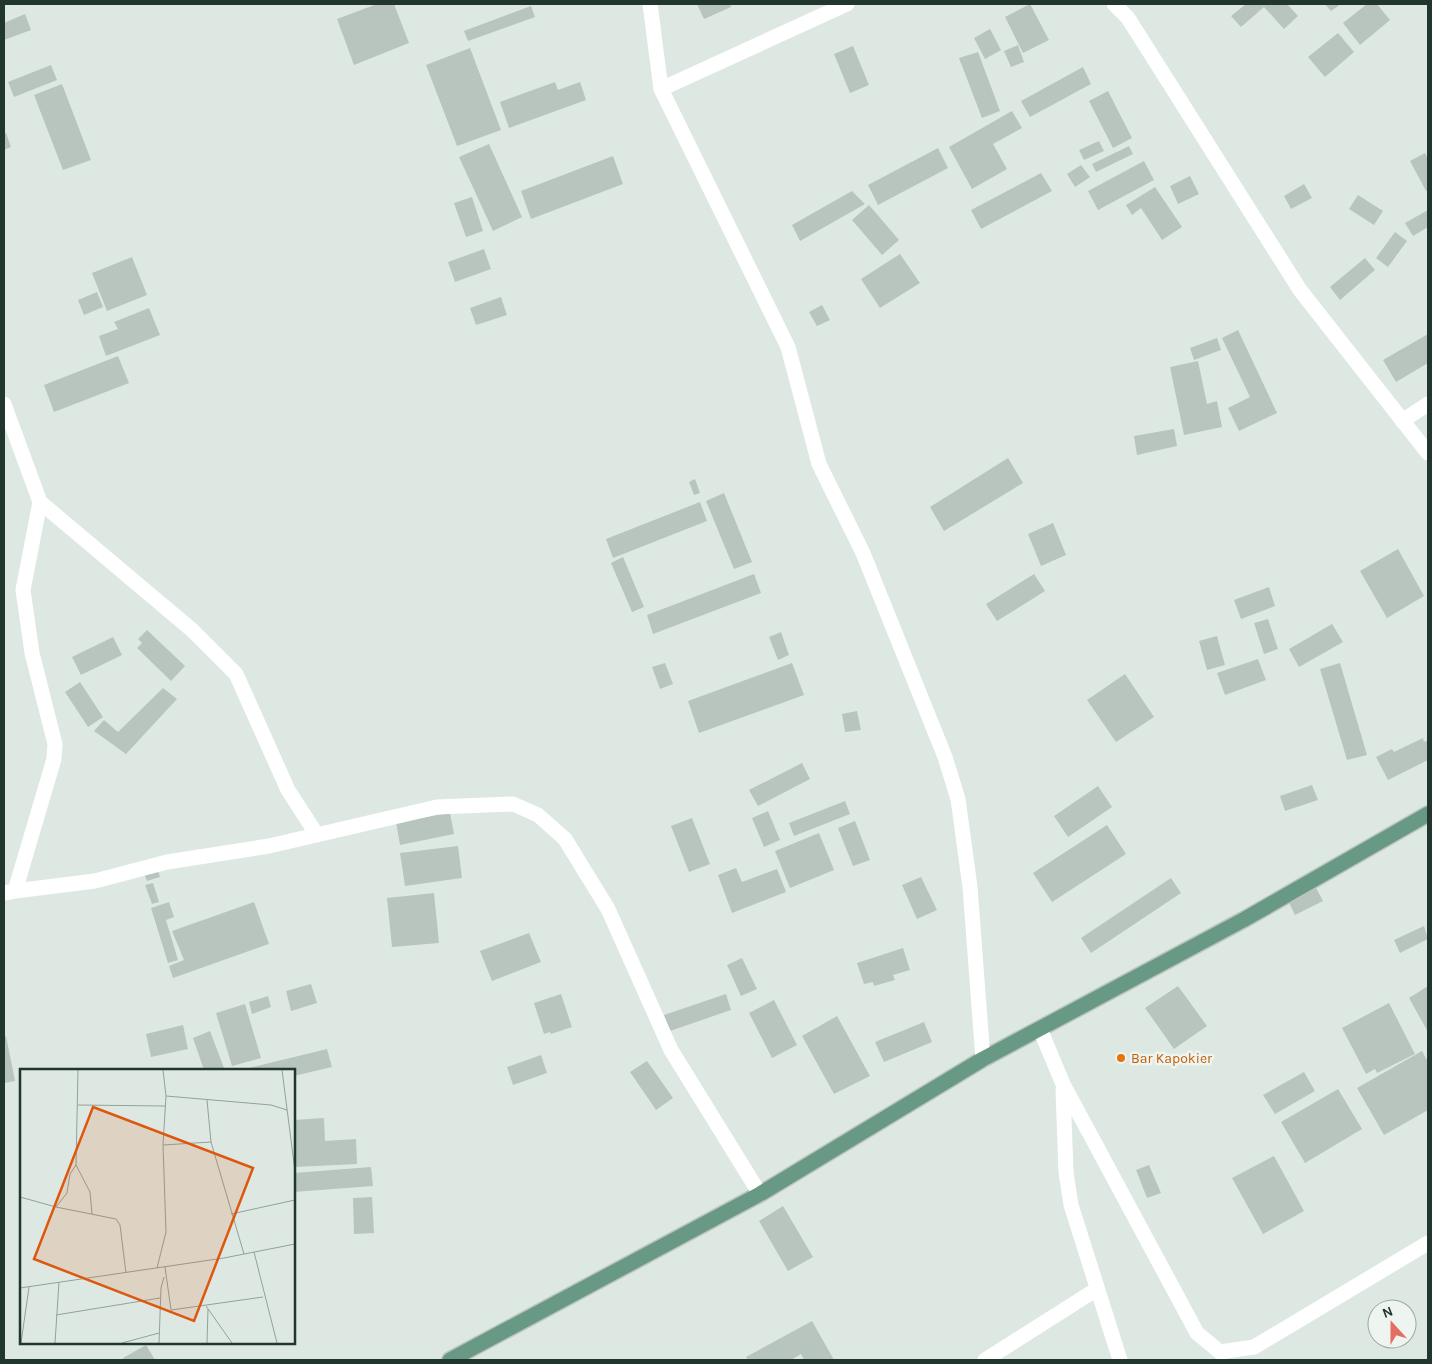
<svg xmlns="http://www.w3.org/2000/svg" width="1432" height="1364" font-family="Karla,sans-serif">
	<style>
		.building { fill: #b7c5be }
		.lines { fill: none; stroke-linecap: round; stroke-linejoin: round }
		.major-casing { stroke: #bcc3c0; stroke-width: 18 }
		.minor { stroke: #fff; stroke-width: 15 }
		.major { stroke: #679985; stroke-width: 15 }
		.food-dot { fill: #e8710a; stroke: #eef5f1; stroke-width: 2 }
		.labels { text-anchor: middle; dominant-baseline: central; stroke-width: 5; stroke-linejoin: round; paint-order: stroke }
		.food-label { font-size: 14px; fill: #c56008; stroke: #eef5f1; text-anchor: start }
		.inset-road { fill: none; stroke: #92a19a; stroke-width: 1 }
		.view { fill: #de570e; fill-opacity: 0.15; stroke: #de570e; stroke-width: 2.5 }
		.inset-edge { fill: none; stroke: #21362d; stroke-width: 2.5 }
	</style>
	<rect width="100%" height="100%" fill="#dee8e2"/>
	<path class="building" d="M 377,4 L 394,4 L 409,43 L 354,65 L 337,19 Z
		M 697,4 L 730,4 L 731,7 L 704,19 Z
		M 1030,4 L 1049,40 L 1023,53 L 1005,17 Z
		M 1246,4 L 1287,4 L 1298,16 L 1284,29 L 1264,7 L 1241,27 L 1231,16 Z
		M 1325,4 L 1341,4 L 1331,11 Z
		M 1367,4 L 1377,4 L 1390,20 L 1360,45 L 1343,23 Z
		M 531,6 L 535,17 L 468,41 L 464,31 Z
		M 25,14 L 31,30 L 4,40 L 4,23 Z
		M 990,29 L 1001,50 L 985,59 L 974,38 Z
		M 1338,33 L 1354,52 L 1325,77 L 1308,57 Z
		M 1018,45 L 1024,62 L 1011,67 L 1004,51 Z
		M 853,46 L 869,85 L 850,93 L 834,54 Z
		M 470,48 L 501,130 L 457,146 L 426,65 Z
		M 978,52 L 1000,111 L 982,118 L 959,58 Z
		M 51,65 L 57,80 L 14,97 L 8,82 Z
		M 1083,67 L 1091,84 L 1030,117 L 1021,101 Z
		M 555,82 L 558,90 L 580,82 L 586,100 L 509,128 L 500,102 Z
		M 62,84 L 91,160 L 63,170 L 34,95 Z
		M 1108,91 L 1132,138 L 1113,148 L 1089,101 Z
		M 1012,111 L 1022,128 L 993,144 L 1007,169 L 972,189 L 949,147 Z
		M 6,133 L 11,147 L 4,150 L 4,134 Z
		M 1099,141 L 1104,151 L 1084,160 L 1079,150 Z
		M 489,144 L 522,217 L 493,231 L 459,157 Z
		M 1129,146 L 1133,154 L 1096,172 L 1092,164 Z
		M 938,148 L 948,168 L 878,205 L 868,185 Z
		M 1425,153 L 1428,159 L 1428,190 L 1426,191 L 1410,161 Z
		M 613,156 L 623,184 L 531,219 L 521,191 Z
		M 1144,161 L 1154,180 L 1098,210 L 1088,191 Z
		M 1081,165 L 1090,177 L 1075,187 L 1067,174 Z
		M 1041,173 L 1052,191 L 981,229 L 971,210 Z
		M 1190,176 L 1199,194 L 1178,204 L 1170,186 Z
		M 1304,184 L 1312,198 L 1291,209 L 1284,196 Z
		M 1155,187 L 1182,227 L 1162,240 L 1141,208 L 1132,215 L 1126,205 Z
		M 852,191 L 865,204 L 800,241 L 792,225 Z
		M 1358,195 L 1383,211 L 1374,225 L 1349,209 Z
		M 472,197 L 483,231 L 466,237 L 454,203 Z
		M 869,205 L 899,240 L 882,255 L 852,220 Z
		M 1428,210 L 1428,227 L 1413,236 L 1405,223 Z
		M 1395,232 L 1407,241 L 1388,267 L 1376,258 Z
		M 484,249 L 491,269 L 455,282 L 448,262 Z
		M 900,254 L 920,283 L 880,308 L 861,279 Z
		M 132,257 L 147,295 L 107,311 L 92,273 Z
		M 1365,258 L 1375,270 L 1340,300 L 1330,287 Z
		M 97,292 L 103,307 L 84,315 L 78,300 Z
		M 501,297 L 507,315 L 476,325 L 470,308 Z
		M 822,305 L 830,320 L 817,326 L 809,312 Z
		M 149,308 L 160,335 L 106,356 L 99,336 L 118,329 L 114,322 Z
		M 1238,330 L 1277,413 L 1239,431 L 1228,408 L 1250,397 L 1222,338 Z
		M 1428,334 L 1428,363 L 1396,382 L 1383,360 Z
		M 1217,338 L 1221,350 L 1194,360 L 1190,348 Z
		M 118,356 L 129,383 L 54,412 L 44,385 Z
		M 1198,361 L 1207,404 L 1217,401 L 1222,427 L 1184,435 L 1170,367 Z
		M 1174,429 L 1177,446 L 1137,455 L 1134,436 Z
		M 1008,458 L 1023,483 L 944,531 L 930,507 Z
		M 695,479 L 700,493 L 694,495 L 689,482 Z
		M 724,493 L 752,562 L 734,569 L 706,501 Z
		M 700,502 L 707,521 L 613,558 L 606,539 Z
		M 1053,523 L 1066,555 L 1041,566 L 1028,534 Z
		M 1398,549 L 1424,596 L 1387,618 L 1360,571 Z
		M 623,557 L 644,607 L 632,612 L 611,563 Z
		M 754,574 L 761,593 L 653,634 L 647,615 Z
		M 1034,574 L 1045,591 L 997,621 L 986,604 Z
		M 1269,587 L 1275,606 L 1241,619 L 1234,600 Z
		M 1268,619 L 1278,649 L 1264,654 L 1254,623 Z
		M 1332,624 L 1343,642 L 1299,667 L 1289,649 Z
		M 147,630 L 185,666 L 171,681 L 137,648 L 142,643 L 138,639 Z
		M 781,632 L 789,655 L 778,660 L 769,637 Z
		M 1217,636 L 1225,665 L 1207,670 L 1199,641 Z
		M 113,637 L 122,655 L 81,675 L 72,657 Z
		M 1258,659 L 1266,680 L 1225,695 L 1217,673 Z
		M 665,663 L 673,684 L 660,689 L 652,667 Z
		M 792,663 L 804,695 L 699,733 L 688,701 Z
		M 1340,663 L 1367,755 L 1347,760 L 1320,669 Z
		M 1125,674 L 1154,717 L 1116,742 L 1087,700 Z
		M 80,682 L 103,717 L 88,727 L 65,692 Z
		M 163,688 L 177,699 L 126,754 L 94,731 L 104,720 L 118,732 Z
		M 857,711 L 861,730 L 845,732 L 842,714 Z
		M 1423,738 L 1424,742 L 1428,740 L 1428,760 L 1388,780 L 1376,757 L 1392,749 L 1394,752 Z
		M 802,763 L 810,779 L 758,806 L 749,790 Z
		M 1312,785 L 1318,800 L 1285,811 L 1280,796 Z
		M 1098,786 L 1112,807 L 1068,837 L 1054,816 Z
		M 845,801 L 850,814 L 794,836 L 789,823 Z
		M 768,811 L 780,840 L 764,847 L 752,818 Z
		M 450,813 L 454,834 L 400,845 L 396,822 Z
		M 692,818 L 710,864 L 689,872 L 671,826 Z
		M 855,821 L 870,860 L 853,866 L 838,828 Z
		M 1107,825 L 1126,854 L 1052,902 L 1033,873 Z
		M 819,833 L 834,870 L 790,888 L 775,851 Z
		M 458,846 L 462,878 L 405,886 L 400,853 Z
		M 157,867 L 160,877 L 147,881 L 143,871 Z
		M 736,868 L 742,882 L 777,869 L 786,892 L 732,913 L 718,875 Z
		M 921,877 L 937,910 L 917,919 L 902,885 Z
		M 1171,878 L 1181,893 L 1091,953 L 1081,938 Z
		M 153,883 L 159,902 L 152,904 L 145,885 Z
		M 1314,884 L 1323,901 L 1295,915 L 1287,898 Z
		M 434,893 L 439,943 L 392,947 L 387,898 Z
		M 169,902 L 174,917 L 166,920 L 178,960 L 168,963 L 151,908 Z
		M 254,902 L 269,944 L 173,978 L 169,966 L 184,960 L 172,931 Z
		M 1424,926 L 1428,939 L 1400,953 L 1394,940 Z
		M 529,933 L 541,962 L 492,981 L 480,951 Z
		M 903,948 L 910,970 L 893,975 L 895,980 L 874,986 L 873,982 L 864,984 L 857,963 Z
		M 742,958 L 757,989 L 741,996 L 727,965 Z
		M 311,984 L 317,1003 L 291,1011 L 286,991 Z
		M 1178,986 L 1207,1026 L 1174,1049 L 1145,1008 Z
		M 1428,986 L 1428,1032 L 1409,998 Z
		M 561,994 L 572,1027 L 551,1034 L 550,1032 L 544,1034 L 534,1003 Z
		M 726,994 L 731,1010 L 670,1031 L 664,1015 Z
		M 268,996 L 271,1007 L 252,1014 L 249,1002 Z
		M 774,1000 L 797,1045 L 772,1058 L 749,1013 Z
		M 1389,1003 L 1415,1054 L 1377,1073 L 1375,1069 L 1366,1074 L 1342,1028 Z
		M 245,1004 L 261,1058 L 232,1066 L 216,1013 Z
		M 837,1016 L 870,1076 L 834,1094 L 802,1036 Z
		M 924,1022 L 932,1042 L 884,1062 L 875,1042 Z
		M 183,1025 L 188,1049 L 151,1057 L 146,1034 Z
		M 210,1031 L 224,1068 L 218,1070 L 204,1070 L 193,1038 Z
		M 6,1036 L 15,1081 L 4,1083 L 4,1037 Z
		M 327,1049 L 332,1067 L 294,1076 L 294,1070 L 241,1070 Z
		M 1422,1051 L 1428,1062 L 1428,1110 L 1384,1135 L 1357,1088 Z
		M 541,1055 L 547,1073 L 513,1085 L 507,1067 Z
		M 647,1061 L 673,1098 L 656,1110 L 630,1072 Z
		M 1304,1072 L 1315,1091 L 1275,1114 L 1263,1095 Z
		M 1338,1089 L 1362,1129 L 1305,1163 L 1281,1122 Z
		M 324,1118 L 325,1141 L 356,1139 L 357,1164 L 294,1167 L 294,1120 Z
		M 1274,1156 L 1304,1211 L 1263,1234 L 1232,1178 Z
		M 1149,1165 L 1161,1193 L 1147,1198 L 1136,1170 Z
		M 371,1167 L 373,1186 L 294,1192 L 294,1173 Z
		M 372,1197 L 374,1233 L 354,1234 L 353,1198 Z
		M 783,1206 L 813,1257 L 788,1271 L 759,1221 Z
		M 812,1321 L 834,1360 L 804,1360 L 801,1354 L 791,1360 L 748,1360 L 746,1357 Z
		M 146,1345 L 155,1360 L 124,1360 L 123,1358 Z"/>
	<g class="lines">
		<g class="major-casing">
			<path id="major" d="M 450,1360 L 760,1194 L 983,1059 L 1245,919 L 1428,814"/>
		</g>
		<path class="minor" d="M 650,4 L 661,89 L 788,347 L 819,464 L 863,553 L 945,757 L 958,799 L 970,887 L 983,1059
			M 1114,4 L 1128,18 L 1300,290 L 1428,453
			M 661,89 L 847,4
			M 4,404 L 40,502 L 192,630 L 236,674 L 288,790 L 317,835
			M 1402,421 L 1428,404
			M 15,891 L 95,881 L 167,862 L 269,846 L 437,807 L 513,804 L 538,815 L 565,839 L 608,909 L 671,1050 L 760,1194
			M 4,893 L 15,891 L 54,759 L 55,744 L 32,653 L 23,590 L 40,502
			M 1040,1029 L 1063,1084 L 1197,1333 L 1220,1352 L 1254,1347 L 1428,1243
			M 1063,1090 L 1066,1172 L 1071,1205 L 1120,1360
			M 985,1360 L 1097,1289"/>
		<use href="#major" class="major"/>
	</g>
	<circle class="food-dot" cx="1121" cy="1058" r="5"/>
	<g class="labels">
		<g class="food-label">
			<text x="1131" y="1058">Bar Kapokier</text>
		</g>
	</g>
	<g transform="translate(20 1069)">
		<rect width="275" height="275" fill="#dee8e2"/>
		<path class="inset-road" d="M 58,1 L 56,96 L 70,123 L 72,145M 262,1 L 275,102M 146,27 L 251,36 L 267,41M 187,31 L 191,73 L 224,185M 58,36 L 145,37M 143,76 L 191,73M 0,128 L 36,138 L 47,124 L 50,105 L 56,96M 36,138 L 96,150 L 100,156 L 106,204M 211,145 L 275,131M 234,183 L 257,274M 145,198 L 151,241 L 243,228M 137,199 L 146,163 L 143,76 L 146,27 L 143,1M 0,219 L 204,189 L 275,175M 186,237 L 212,274M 36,246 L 140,229M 1,274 L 9,218M 35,274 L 39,213M 102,274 L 139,264M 139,274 L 141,219 L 144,208M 187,274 L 188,240"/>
		<path class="view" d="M 73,38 L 233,99 L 174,252 L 14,190 Z"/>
		<rect width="275" height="275" class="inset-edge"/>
	</g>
	<rect width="1432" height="1364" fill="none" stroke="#21362d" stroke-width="10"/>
	<g transform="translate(1392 1324) rotate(339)"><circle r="24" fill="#eef5f1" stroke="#9ca9a3"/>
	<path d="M0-4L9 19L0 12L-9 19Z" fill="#e36e61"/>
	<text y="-8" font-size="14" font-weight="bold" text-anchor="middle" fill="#21362d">N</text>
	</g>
</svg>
